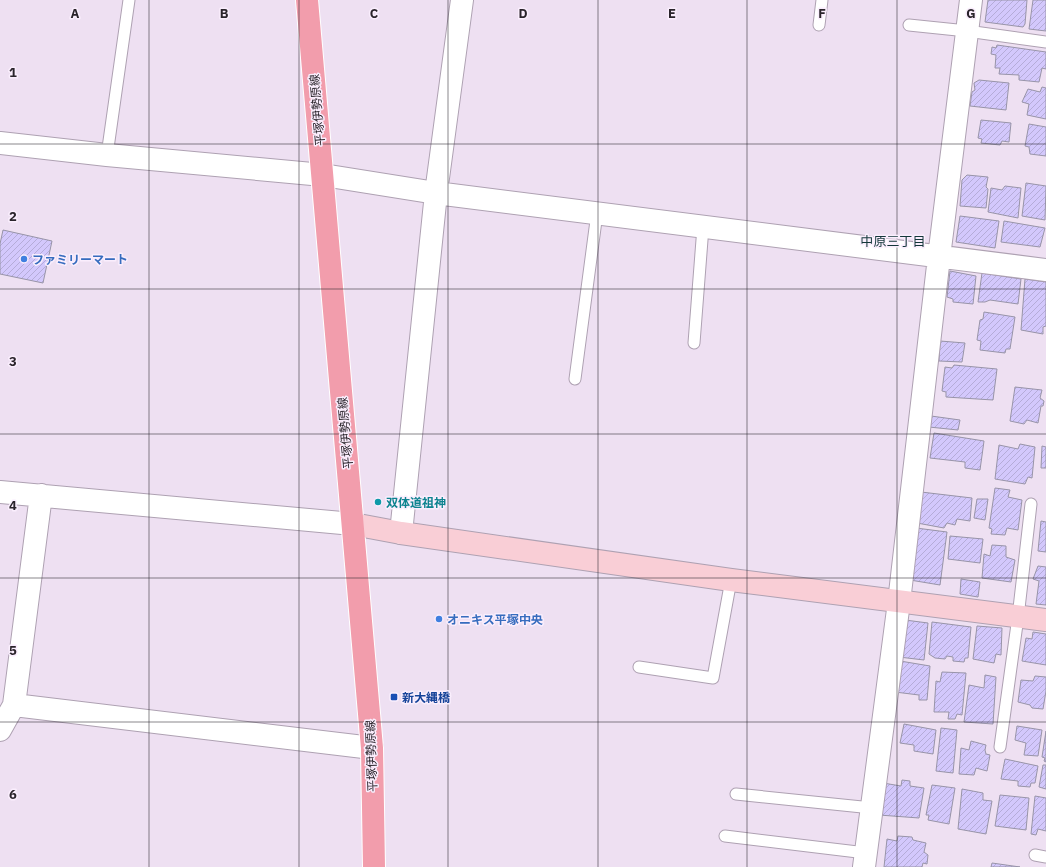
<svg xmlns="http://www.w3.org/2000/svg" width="1046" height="867" font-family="'IBM Plex Sans','Noto Sans JP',sans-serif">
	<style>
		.building { fill: url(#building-hatch); stroke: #9894a8 }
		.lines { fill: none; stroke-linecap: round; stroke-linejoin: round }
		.lane-casing { stroke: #aea1b2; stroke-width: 13 }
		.street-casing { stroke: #aea1b2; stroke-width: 24 }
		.secondary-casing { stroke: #aea1b2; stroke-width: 24 }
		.primary-casing { stroke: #fff; stroke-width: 24 }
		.lane { stroke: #fff; stroke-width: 11 }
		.street { stroke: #fff; stroke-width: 22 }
		.secondary { stroke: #f9ced6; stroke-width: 22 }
		.primary { stroke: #f29dac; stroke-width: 22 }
		.grid { fill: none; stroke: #2a242b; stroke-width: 1; stroke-opacity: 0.55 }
		.shop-dot { fill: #3f7fe0; stroke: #faeefd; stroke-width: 1.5 }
		.culture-dot { fill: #0f9aa8; stroke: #faeefd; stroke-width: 1.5 }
		.transit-dot { fill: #1a4fb4; stroke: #faeefd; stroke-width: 1.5 }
		.labels { text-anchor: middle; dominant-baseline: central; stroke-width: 3; stroke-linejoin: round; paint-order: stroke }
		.street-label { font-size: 12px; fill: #2a242b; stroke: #faeefd }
		.shop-label { font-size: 12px; font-weight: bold; fill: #366cbe; stroke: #faeefd; text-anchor: start }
		.culture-label { font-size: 12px; font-weight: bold; fill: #0d838f; stroke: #faeefd; text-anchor: start }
		.transit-label { font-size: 12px; font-weight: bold; fill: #164399; stroke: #faeefd; text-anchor: start }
		.neighbourhood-label { font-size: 13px; fill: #133639; stroke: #faeefd }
		.grid-label { font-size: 13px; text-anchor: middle; font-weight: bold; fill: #2a242b; stroke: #faeefd; stroke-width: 3; stroke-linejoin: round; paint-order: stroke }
	</style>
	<defs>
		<pattern id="building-hatch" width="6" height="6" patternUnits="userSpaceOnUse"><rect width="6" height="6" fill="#d3c8fc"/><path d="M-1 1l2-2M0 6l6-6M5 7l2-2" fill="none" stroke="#b5acd8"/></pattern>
	</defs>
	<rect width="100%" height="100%" fill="#eee0f2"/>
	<path class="building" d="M 988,0 L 1027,0 L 1025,24 L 1023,27 L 985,22 Z
		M 1033,0 L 1046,0 L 1046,31 L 1029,29 Z
		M 997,45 L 1046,52 L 1046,69 L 1042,68 L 1039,82 L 1019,80 L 1019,75 L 999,74 L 1000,68 L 995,68 L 996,55 L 991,54 L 992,47 L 996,48 Z
		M 979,80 L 1009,83 L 1006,110 L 970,106 L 972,92 L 975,90 L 974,83 Z
		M 1042,87 L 1046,88 L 1046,119 L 1027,115 L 1029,104 L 1022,102 L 1028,89 L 1040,92 Z
		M 981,120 L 1011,123 L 1009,142 L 1002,141 L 1000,145 L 981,143 L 982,139 L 978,138 Z
		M 1029,124 L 1046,127 L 1046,156 L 1030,154 L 1029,147 L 1025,146 Z
		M 967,175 L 988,177 L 986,187 L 988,189 L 986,208 L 960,206 L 962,180 Z
		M 1026,183 L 1046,186 L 1045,220 L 1022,216 Z
		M 1005,186 L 1021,188 L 1018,218 L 988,212 L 991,188 L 1002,190 Z
		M 960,216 L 999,221 L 995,248 L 956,242 Z
		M 1004,221 L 1045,228 L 1040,247 L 1001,242 Z
		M 3,230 L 52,241 L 43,283 L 0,274 L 0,244 Z
		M 950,271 L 976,276 L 973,304 L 953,302 L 953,299 L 947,297 Z
		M 982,273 L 1021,279 L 1018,304 L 990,300 L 985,302 L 978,302 Z
		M 1025,279 L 1046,282 L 1046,326 L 1043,327 L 1043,334 L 1021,330 Z
		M 984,312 L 1015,317 L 1010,349 L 1006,349 L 1005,353 L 980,350 L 981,341 L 977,340 L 980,320 L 983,319 Z
		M 940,341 L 965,343 L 962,362 L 939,361 Z
		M 954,365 L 997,369 L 993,400 L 946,397 L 946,392 L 942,391 L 945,367 L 952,368 Z
		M 1015,387 L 1042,390 L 1040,398 L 1044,401 L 1043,406 L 1041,406 L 1038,423 L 1027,420 L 1024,424 L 1010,421 Z
		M 931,416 L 960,420 L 958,430 L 929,427 Z
		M 934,433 L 984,441 L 980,470 L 965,468 L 965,462 L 930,458 Z
		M 1020,444 L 1035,447 L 1032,478 L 1028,477 L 1025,484 L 995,479 L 999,445 L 1018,449 Z
		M 1042,446 L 1046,447 L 1046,468 L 1041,468 Z
		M 995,488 L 1010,490 L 1008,497 L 1022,500 L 1018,530 L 1007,528 L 1005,535 L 991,534 L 992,529 L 989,528 Z
		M 921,492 L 972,498 L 970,521 L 957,519 L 955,525 L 947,523 L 944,528 L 917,523 Z
		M 977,499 L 988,499 L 985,520 L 974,518 Z
		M 1041,521 L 1046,522 L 1046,552 L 1038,551 Z
		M 916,528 L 947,532 L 940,585 L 910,580 Z
		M 950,536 L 983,539 L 980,563 L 948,559 Z
		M 992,545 L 1006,546 L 1006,557 L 1015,560 L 1011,582 L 982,578 L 984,554 L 990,556 Z
		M 1038,566 L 1046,567 L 1046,605 L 1036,604 L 1039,581 L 1033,579 Z
		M 961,579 L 980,582 L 978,597 L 960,594 Z
		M 905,620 L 928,623 L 924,660 L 899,657 Z
		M 932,622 L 971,627 L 968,658 L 965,658 L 964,662 L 953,661 L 953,657 L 947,656 L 945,659 L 935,658 L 929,654 Z
		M 977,626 L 1002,628 L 1001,655 L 996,654 L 994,663 L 973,659 Z
		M 1033,632 L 1046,634 L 1046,665 L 1022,661 L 1026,638 L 1032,639 Z
		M 900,661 L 930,666 L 927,700 L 919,700 L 919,695 L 895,692 Z
		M 942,672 L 966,673 L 962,715 L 957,714 L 955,719 L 948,719 L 949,712 L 934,712 L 936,681 L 940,682 Z
		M 985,675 L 996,677 L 993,724 L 964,722 L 969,685 L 984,688 Z
		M 1035,676 L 1046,677 L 1046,691 L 1043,709 L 1032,708 L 1030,705 L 1018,702 L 1021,680 L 1033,681 Z
		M 904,724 L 936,730 L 933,754 L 914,751 L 914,745 L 900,743 Z
		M 1017,726 L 1042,730 L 1038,756 L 1024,755 L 1026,743 L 1015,740 Z
		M 941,728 L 957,730 L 953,773 L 936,771 Z
		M 1046,731 L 1046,762 L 1044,761 L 1045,758 L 1042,757 Z
		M 971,741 L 986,745 L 985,750 L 986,754 L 990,755 L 987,771 L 976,768 L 974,775 L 959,774 L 961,748 L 969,750 Z
		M 1005,759 L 1038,766 L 1035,783 L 1031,783 L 1030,787 L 1018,786 L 1018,781 L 1001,779 Z
		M 1043,765 L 1046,765 L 1046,789 L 1039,787 Z
		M 902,780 L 910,781 L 910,786 L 924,788 L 919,818 L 879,815 L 883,783 L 901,786 Z
		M 932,785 L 955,788 L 949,824 L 928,820 L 929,815 L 926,815 Z
		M 962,789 L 983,793 L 983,800 L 992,801 L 986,834 L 958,829 Z
		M 1000,795 L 1029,798 L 1026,830 L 995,826 Z
		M 1035,796 L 1046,798 L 1046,831 L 1038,829 L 1036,835 L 1031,834 Z
		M 898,836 L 912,837 L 913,840 L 926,843 L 924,852 L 928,855 L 927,864 L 923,863 L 922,867 L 884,867 L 887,839 L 897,841 Z
		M 992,863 L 1020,867 L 991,867 Z"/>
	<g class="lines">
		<g class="lane-casing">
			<path id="lane" d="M 819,25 L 822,0
				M 909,25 L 967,31 L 1046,42
				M 107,155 L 129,0
				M 694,343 L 703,227
				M 575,379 L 597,213
				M 639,667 L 713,678 L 731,580
				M 1000,747 L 1018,617 L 1031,504
				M 736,794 L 872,808
				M 725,836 L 866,853
				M 1035,855 L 1046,857"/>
		</g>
		<g class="street-casing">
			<path id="street" d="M 0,143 L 107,155 L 323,175 L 436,193 L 1046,270
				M 0,492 L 353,524
				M 401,533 L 436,193 L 462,0
				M 14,705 L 372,748
				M 0,730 L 14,705 L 41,495
				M 864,867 L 899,602 L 939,257 L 971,0"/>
		</g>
		<g class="secondary-casing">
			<path id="secondary" d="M 353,524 L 401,533 L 731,580 L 1046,620"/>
		</g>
		<g class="primary-casing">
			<path id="primary" d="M 307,0 L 372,748 L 374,867"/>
		</g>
		<use href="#lane" class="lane"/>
		<use href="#street" class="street"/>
		<use href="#secondary" class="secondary"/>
		<use href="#primary" class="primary"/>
	</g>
	<path class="grid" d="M 149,0 L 149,867M 299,0 L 299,867M 448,0 L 448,867M 598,0 L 598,867M 747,0 L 747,867M 897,0 L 897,867M 0,144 L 1046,144M 0,289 L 1046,289M 0,434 L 1046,434M 0,578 L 1046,578M 0,722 L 1046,722"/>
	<g class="shop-dot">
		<circle cx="24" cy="259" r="4"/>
		<circle cx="439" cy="619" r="4"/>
	</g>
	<circle class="culture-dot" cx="378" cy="502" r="4"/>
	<rect class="transit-dot" x="390" y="693" width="8" height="8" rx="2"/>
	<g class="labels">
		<g class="street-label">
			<text transform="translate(317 110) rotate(-95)">平塚伊勢原線</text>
			<text transform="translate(345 433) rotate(-95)">平塚伊勢原線</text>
			<text transform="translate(371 756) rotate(-92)">平塚伊勢原線</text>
		</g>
		<g class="shop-label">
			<text x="32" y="259">ファミリーマート</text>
			<text x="447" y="619">オニキス平塚中央</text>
		</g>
		<g class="culture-label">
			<text x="386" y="502">双体道祖神</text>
		</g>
		<g class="transit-label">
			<text x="402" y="697">新大縄橋</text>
		</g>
		<g class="neighbourhood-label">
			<text x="893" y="241">中原三丁目</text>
		</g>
	</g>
	<g class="grid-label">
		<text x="75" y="18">A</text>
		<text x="224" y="18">B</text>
		<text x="374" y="18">C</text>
		<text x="523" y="18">D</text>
		<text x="672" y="18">E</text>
		<text x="822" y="18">F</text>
		<text x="971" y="18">G</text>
		<text x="13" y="77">1</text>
		<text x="13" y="221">2</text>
		<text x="13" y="366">3</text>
		<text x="13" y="510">4</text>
		<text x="13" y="655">5</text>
		<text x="13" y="799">6</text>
	</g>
</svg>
